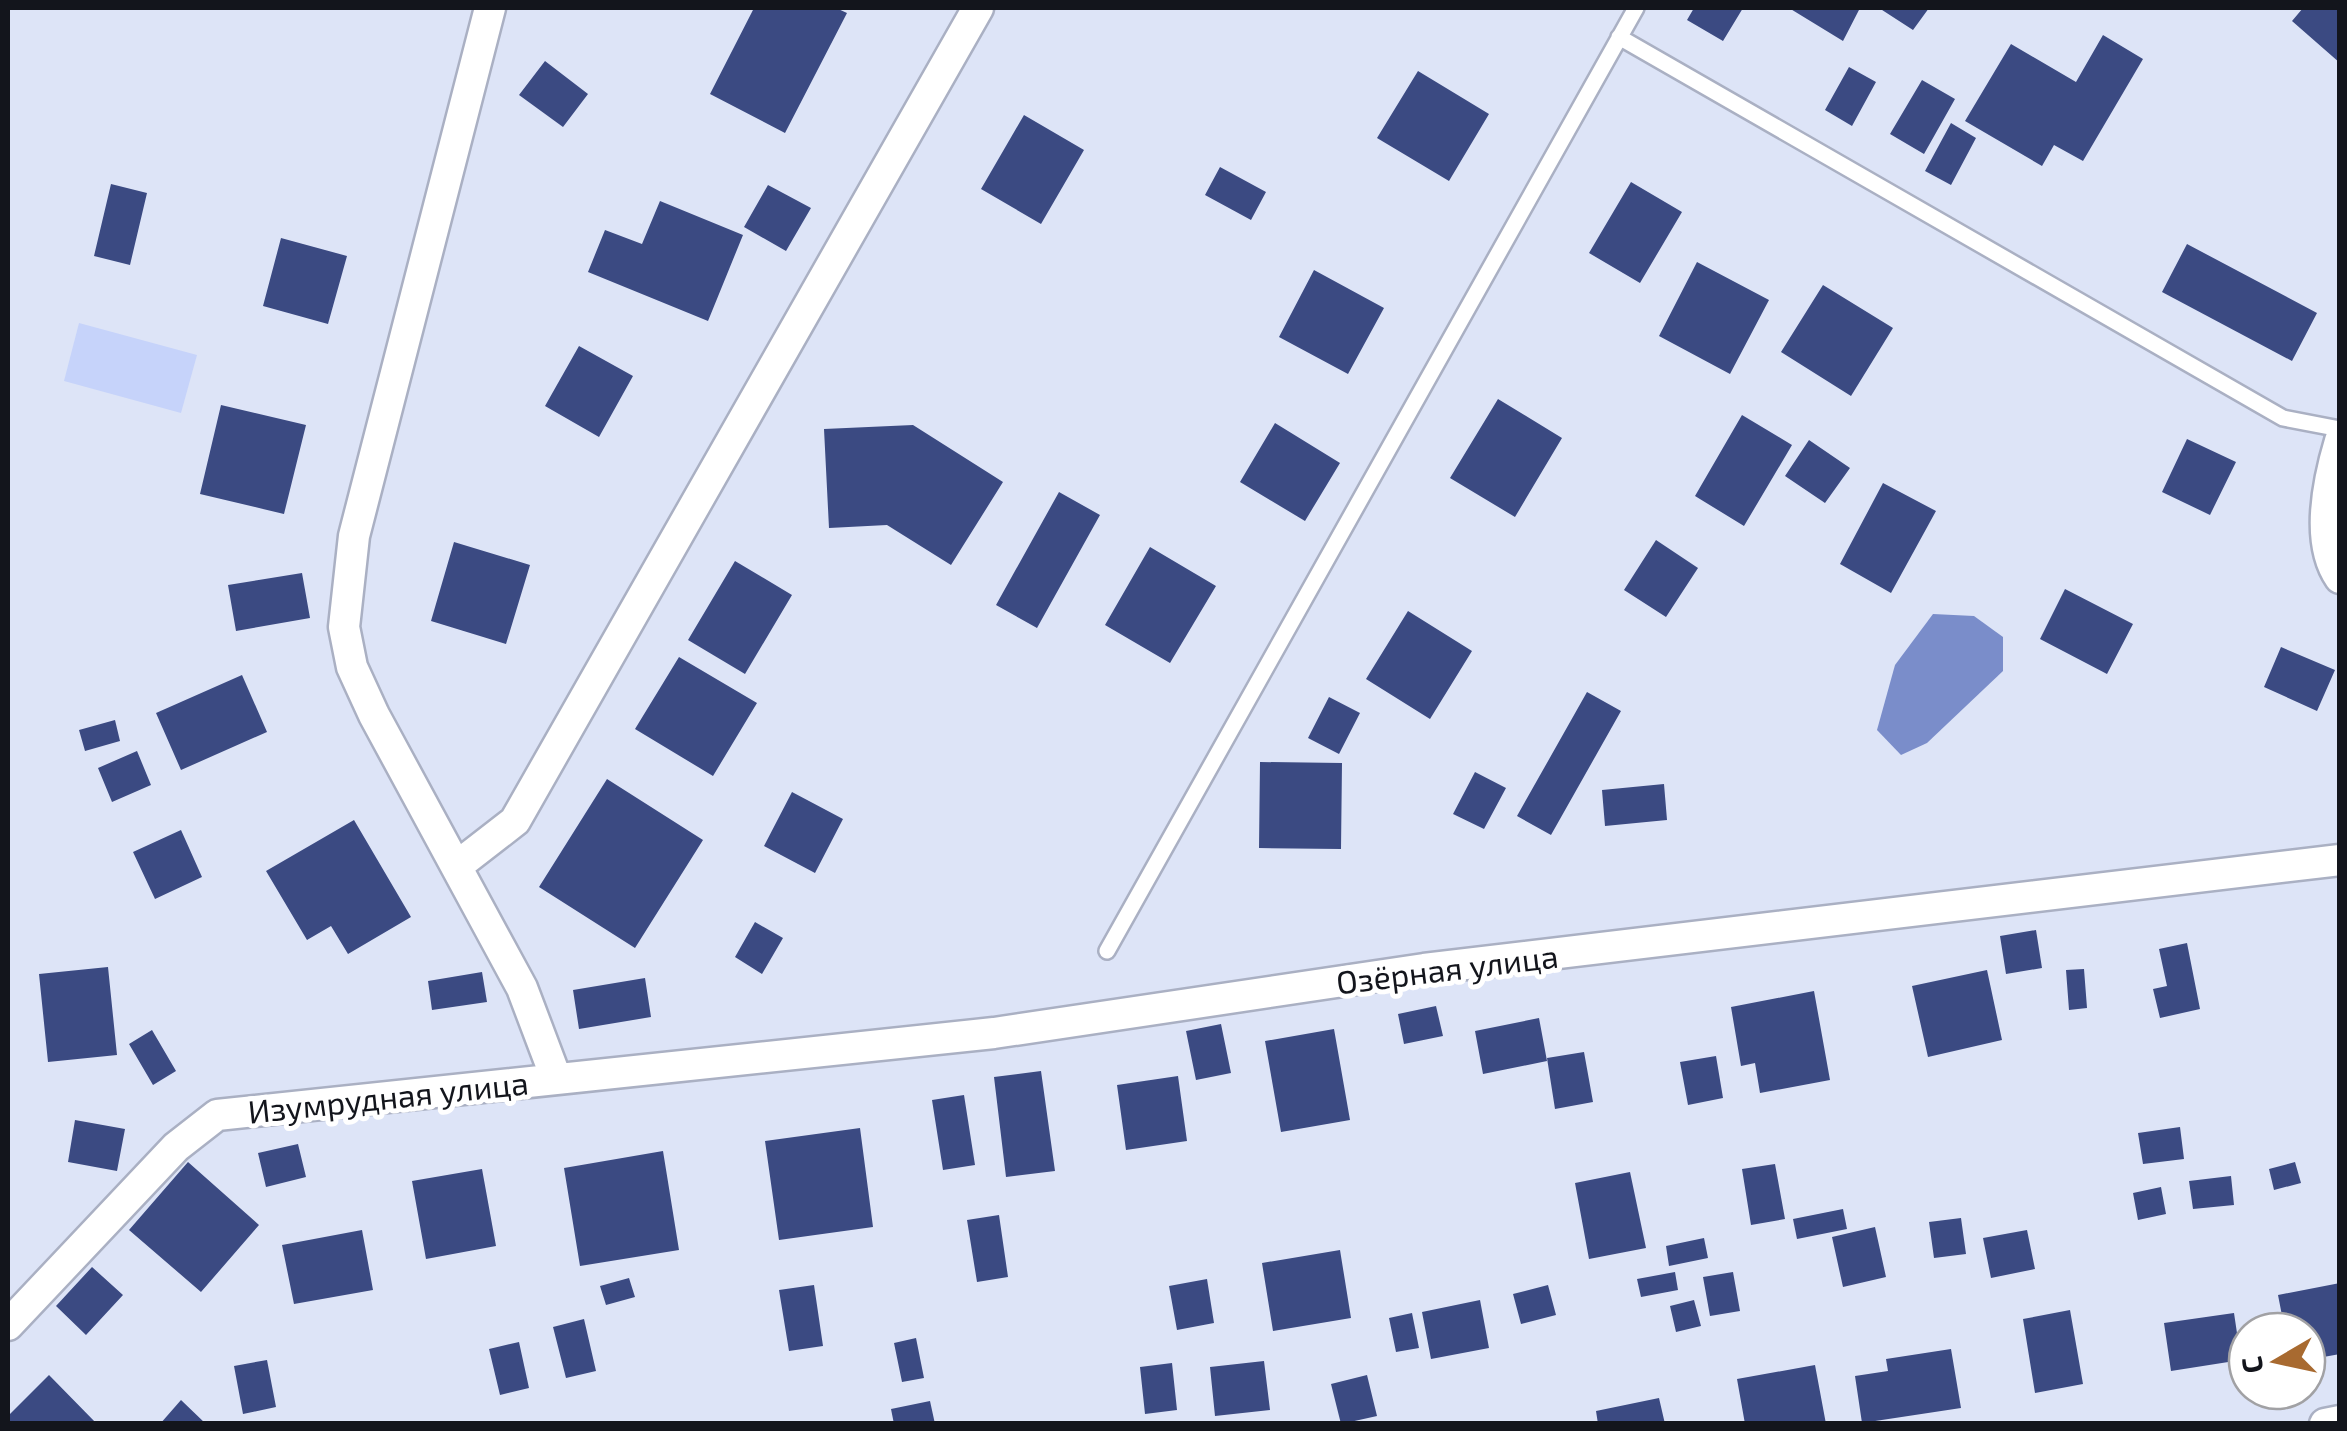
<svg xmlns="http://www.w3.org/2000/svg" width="2347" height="1431" font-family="'Exo 2',sans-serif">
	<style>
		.green { fill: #c6d3fa }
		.water { fill: #7a8dca }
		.building { fill: #3b4a82 }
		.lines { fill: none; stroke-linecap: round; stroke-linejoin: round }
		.service-casing { stroke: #aab0c3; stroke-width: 20 }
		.minor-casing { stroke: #aab0c3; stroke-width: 35 }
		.service { stroke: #fff; stroke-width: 15 }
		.minor { stroke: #fff; stroke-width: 30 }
		.labels { text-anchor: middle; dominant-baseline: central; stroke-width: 10; stroke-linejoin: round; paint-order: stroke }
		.street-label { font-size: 32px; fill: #13151c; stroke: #fff }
	</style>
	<rect width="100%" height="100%" fill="#dde4f7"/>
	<path class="green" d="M 79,323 L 197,355 L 181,413 L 64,381 Z"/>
	<path class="water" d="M 1933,614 L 1974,616 L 2003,637 L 2003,671 L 1927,743 L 1901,755 L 1877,730 L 1895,665 Z"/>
	<path class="building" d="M 754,8 L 836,8 L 847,13 L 785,133 L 710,94 Z
		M 1694,8 L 1743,8 L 1723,41 L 1687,20 Z
		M 1789,8 L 1860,8 L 1843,41 Z
		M 1879,8 L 1929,8 L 1913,30 Z
		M 2303,8 L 2340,8 L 2340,63 L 2292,21 Z
		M 2103,35 L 2143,59 L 2083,161 L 2054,145 L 2042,166 L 1965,121 L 2011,44 L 2076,82 Z
		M 545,61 L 588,94 L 563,127 L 519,95 Z
		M 1849,67 L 1876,82 L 1852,126 L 1825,110 Z
		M 1418,71 L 1489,114 L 1449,181 L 1377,138 Z
		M 1922,80 L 1955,99 L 1924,154 L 1890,134 Z
		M 1024,115 L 1084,150 L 1041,224 L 981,189 Z
		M 1951,123 L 1976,138 L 1951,185 L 1925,171 Z
		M 1220,167 L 1266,192 L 1251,220 L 1205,195 Z
		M 1631,182 L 1682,212 L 1640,283 L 1589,253 Z
		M 111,184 L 147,193 L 130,265 L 94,256 Z
		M 768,185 L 811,208 L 786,251 L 744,227 Z
		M 660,201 L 743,235 L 708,321 L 588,272 L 605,230 L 642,244 Z
		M 281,238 L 347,256 L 328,324 L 263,306 Z
		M 2187,244 L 2317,313 L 2292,361 L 2162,292 Z
		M 1697,262 L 1769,300 L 1730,374 L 1659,336 Z
		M 1314,270 L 1384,308 L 1348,374 L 1279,337 Z
		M 1823,285 L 1893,328 L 1851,396 L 1781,352 Z
		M 579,346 L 633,376 L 599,437 L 545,406 Z
		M 1498,399 L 1562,438 L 1515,517 L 1450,478 Z
		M 221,405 L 306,425 L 284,514 L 200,494 Z
		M 1742,415 L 1792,445 L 1744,526 L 1695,496 Z
		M 1275,423 L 1340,463 L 1305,521 L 1240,482 Z
		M 913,425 L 1003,482 L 951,565 L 887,525 L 829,528 L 824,429 Z
		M 2187,439 L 2236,462 L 2210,515 L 2162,492 Z
		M 1809,440 L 1850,468 L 1825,503 L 1785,476 Z
		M 1883,483 L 1936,511 L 1891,593 L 1840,564 Z
		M 1059,492 L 1100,515 L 1037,628 L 996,605 Z
		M 1656,540 L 1698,568 L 1666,617 L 1624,590 Z
		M 454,542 L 530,565 L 506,644 L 431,621 Z
		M 1150,547 L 1216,586 L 1170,663 L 1105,625 Z
		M 735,561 L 792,595 L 745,674 L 688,640 Z
		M 302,573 L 310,618 L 236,631 L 228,585 Z
		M 2065,589 L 2133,624 L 2107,674 L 2040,639 Z
		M 1408,611 L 1472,651 L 1430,719 L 1366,679 Z
		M 2281,647 L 2335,670 L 2317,711 L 2264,687 Z
		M 679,657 L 757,703 L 713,776 L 635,729 Z
		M 242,675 L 267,732 L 181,770 L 156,713 Z
		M 1587,692 L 1621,711 L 1551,835 L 1517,816 Z
		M 1329,697 L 1360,713 L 1339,754 L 1308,738 Z
		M 115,720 L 120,741 L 85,751 L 79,730 Z
		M 137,751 L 151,785 L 112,802 L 98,768 Z
		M 1260,762 L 1342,763 L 1341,849 L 1259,848 Z
		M 1475,772 L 1506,788 L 1484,829 L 1453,814 Z
		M 607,779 L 703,840 L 635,948 L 539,887 Z
		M 1664,784 L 1667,820 L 1605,826 L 1602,790 Z
		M 792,792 L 843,819 L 815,873 L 764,846 Z
		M 354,820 L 411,917 L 348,954 L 331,926 L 307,940 L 266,871 Z
		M 181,830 L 202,877 L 155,899 L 133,852 Z
		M 755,922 L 783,938 L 762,974 L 735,957 Z
		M 2036,930 L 2042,968 L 2006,974 L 2000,936 Z
		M 2187,943 L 2200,1009 L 2160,1018 L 2153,989 L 2167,986 L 2159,949 Z
		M 108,967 L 117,1055 L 48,1062 L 39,974 Z
		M 2084,969 L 2087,1008 L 2069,1010 L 2066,970 Z
		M 1987,970 L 2002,1040 L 1928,1057 L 1912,986 Z
		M 482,972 L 487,1002 L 432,1010 L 428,981 Z
		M 645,978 L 651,1017 L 579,1029 L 573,990 Z
		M 1814,991 L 1830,1080 L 1760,1093 L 1755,1063 L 1741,1066 L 1731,1007 Z
		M 1436,1006 L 1443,1036 L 1404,1044 L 1398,1014 Z
		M 1539,1018 L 1547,1061 L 1483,1074 L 1475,1031 Z
		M 1221,1024 L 1231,1073 L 1196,1080 L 1186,1031 Z
		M 1334,1029 L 1350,1120 L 1281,1132 L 1265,1041 Z
		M 152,1030 L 176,1071 L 153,1085 L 129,1044 Z
		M 1584,1052 L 1593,1102 L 1555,1109 L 1547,1058 Z
		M 1716,1056 L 1723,1098 L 1688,1105 L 1680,1062 Z
		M 1041,1071 L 1055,1171 L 1006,1177 L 994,1077 Z
		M 1178,1076 L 1187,1141 L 1126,1150 L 1117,1085 Z
		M 964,1095 L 975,1165 L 943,1170 L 932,1100 Z
		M 75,1120 L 125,1129 L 117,1171 L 68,1162 Z
		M 2180,1127 L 2184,1159 L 2143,1164 L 2138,1133 Z
		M 860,1128 L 873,1227 L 779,1240 L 765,1141 Z
		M 298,1144 L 306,1177 L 266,1187 L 258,1153 Z
		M 663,1151 L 679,1250 L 580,1266 L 564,1168 Z
		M 188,1162 L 259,1225 L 201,1292 L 129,1230 Z
		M 2295,1162 L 2301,1183 L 2274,1190 L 2269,1169 Z
		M 1775,1164 L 1785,1219 L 1751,1225 L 1742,1169 Z
		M 482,1169 L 496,1246 L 426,1259 L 412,1181 Z
		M 1630,1172 L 1646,1248 L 1589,1259 L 1575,1183 Z
		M 2231,1176 L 2234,1205 L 2193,1209 L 2189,1181 Z
		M 2161,1187 L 2166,1214 L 2138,1220 L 2133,1193 Z
		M 1843,1209 L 1847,1229 L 1797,1239 L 1793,1219 Z
		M 999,1215 L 1008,1277 L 977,1282 L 967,1220 Z
		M 1961,1218 L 1966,1254 L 1934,1258 L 1929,1222 Z
		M 1875,1227 L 1886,1277 L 1843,1287 L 1832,1237 Z
		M 362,1230 L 373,1290 L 294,1304 L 282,1245 Z
		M 2027,1230 L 2035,1269 L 1991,1278 L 1983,1238 Z
		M 1704,1238 L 1708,1258 L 1669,1266 L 1666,1246 Z
		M 1340,1250 L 1351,1318 L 1273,1331 L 1262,1263 Z
		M 92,1267 L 123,1295 L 86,1335 L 56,1306 Z
		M 1675,1272 L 1678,1290 L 1641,1297 L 1637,1279 Z
		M 1733,1272 L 1740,1311 L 1710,1316 L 1703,1277 Z
		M 629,1278 L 635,1297 L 606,1305 L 600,1286 Z
		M 1207,1279 L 1214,1323 L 1177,1330 L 1169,1286 Z
		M 2340,1283 L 2340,1354 L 2307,1360 L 2307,1331 L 2285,1331 L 2278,1295 Z
		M 814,1285 L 823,1346 L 789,1351 L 779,1290 Z
		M 1548,1285 L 1556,1315 L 1521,1324 L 1513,1294 Z
		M 1480,1300 L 1489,1348 L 1431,1359 L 1422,1312 Z
		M 1694,1300 L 1701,1326 L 1676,1332 L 1670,1306 Z
		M 2070,1310 L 2083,1384 L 2035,1393 L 2023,1319 Z
		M 1412,1313 L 1419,1348 L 1396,1352 L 1389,1318 Z
		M 2234,1313 L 2241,1360 L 2171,1371 L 2164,1323 Z
		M 584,1319 L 596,1371 L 566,1378 L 553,1327 Z
		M 916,1338 L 924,1378 L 902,1382 L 894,1343 Z
		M 519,1342 L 529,1388 L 500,1395 L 489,1349 Z
		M 1951,1349 L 1961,1408 L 1862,1423 L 1855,1376 L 1888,1371 L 1886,1359 Z
		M 267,1360 L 276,1407 L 243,1414 L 234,1366 Z
		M 1264,1361 L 1270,1410 L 1215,1416 L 1210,1367 Z
		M 1172,1363 L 1177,1410 L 1145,1414 L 1140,1367 Z
		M 1815,1365 L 1826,1424 L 1745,1424 L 1737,1379 Z
		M 49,1375 L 97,1424 L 8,1424 L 8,1416 Z
		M 1367,1375 L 1377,1416 L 1341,1424 L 1331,1384 Z
		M 1659,1398 L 1665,1424 L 1598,1424 L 1596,1411 Z
		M 181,1400 L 206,1424 L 160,1424 Z
		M 930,1401 L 935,1424 L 894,1424 L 891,1409 Z"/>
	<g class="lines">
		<g class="service-casing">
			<path id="service" d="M 1619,37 L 2283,418 L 2340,429
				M 1107,951 L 1636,8"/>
		</g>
		<g class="minor-casing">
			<path id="minor" d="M 490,8 L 354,536 L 344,627 L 352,667 L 374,715 L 522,988 L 556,1078
				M 2340,441 C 2328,481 2315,542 2340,578
				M 457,866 L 515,821 L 978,8
				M 8,1325 L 176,1147 L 217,1115 L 994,1033 L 1424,969 L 2340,860
				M 2325,1424 L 2340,1421"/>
		</g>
		<use href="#service" class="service"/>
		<use href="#minor" class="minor"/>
	</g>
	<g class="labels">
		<g class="street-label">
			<text transform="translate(1447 968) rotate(-7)">Озёрная улица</text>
			<text transform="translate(388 1096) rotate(-6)">Изумрудная улица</text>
		</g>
	</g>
	<rect width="2347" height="1431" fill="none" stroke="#13151c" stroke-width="20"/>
	<g transform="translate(2277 1361) rotate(261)"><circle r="48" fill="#ffffff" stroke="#a1a1a4" stroke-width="2.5"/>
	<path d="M0-8L18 38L0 25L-18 38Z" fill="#a86a30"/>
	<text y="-15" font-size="28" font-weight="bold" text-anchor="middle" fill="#13151c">С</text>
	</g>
</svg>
